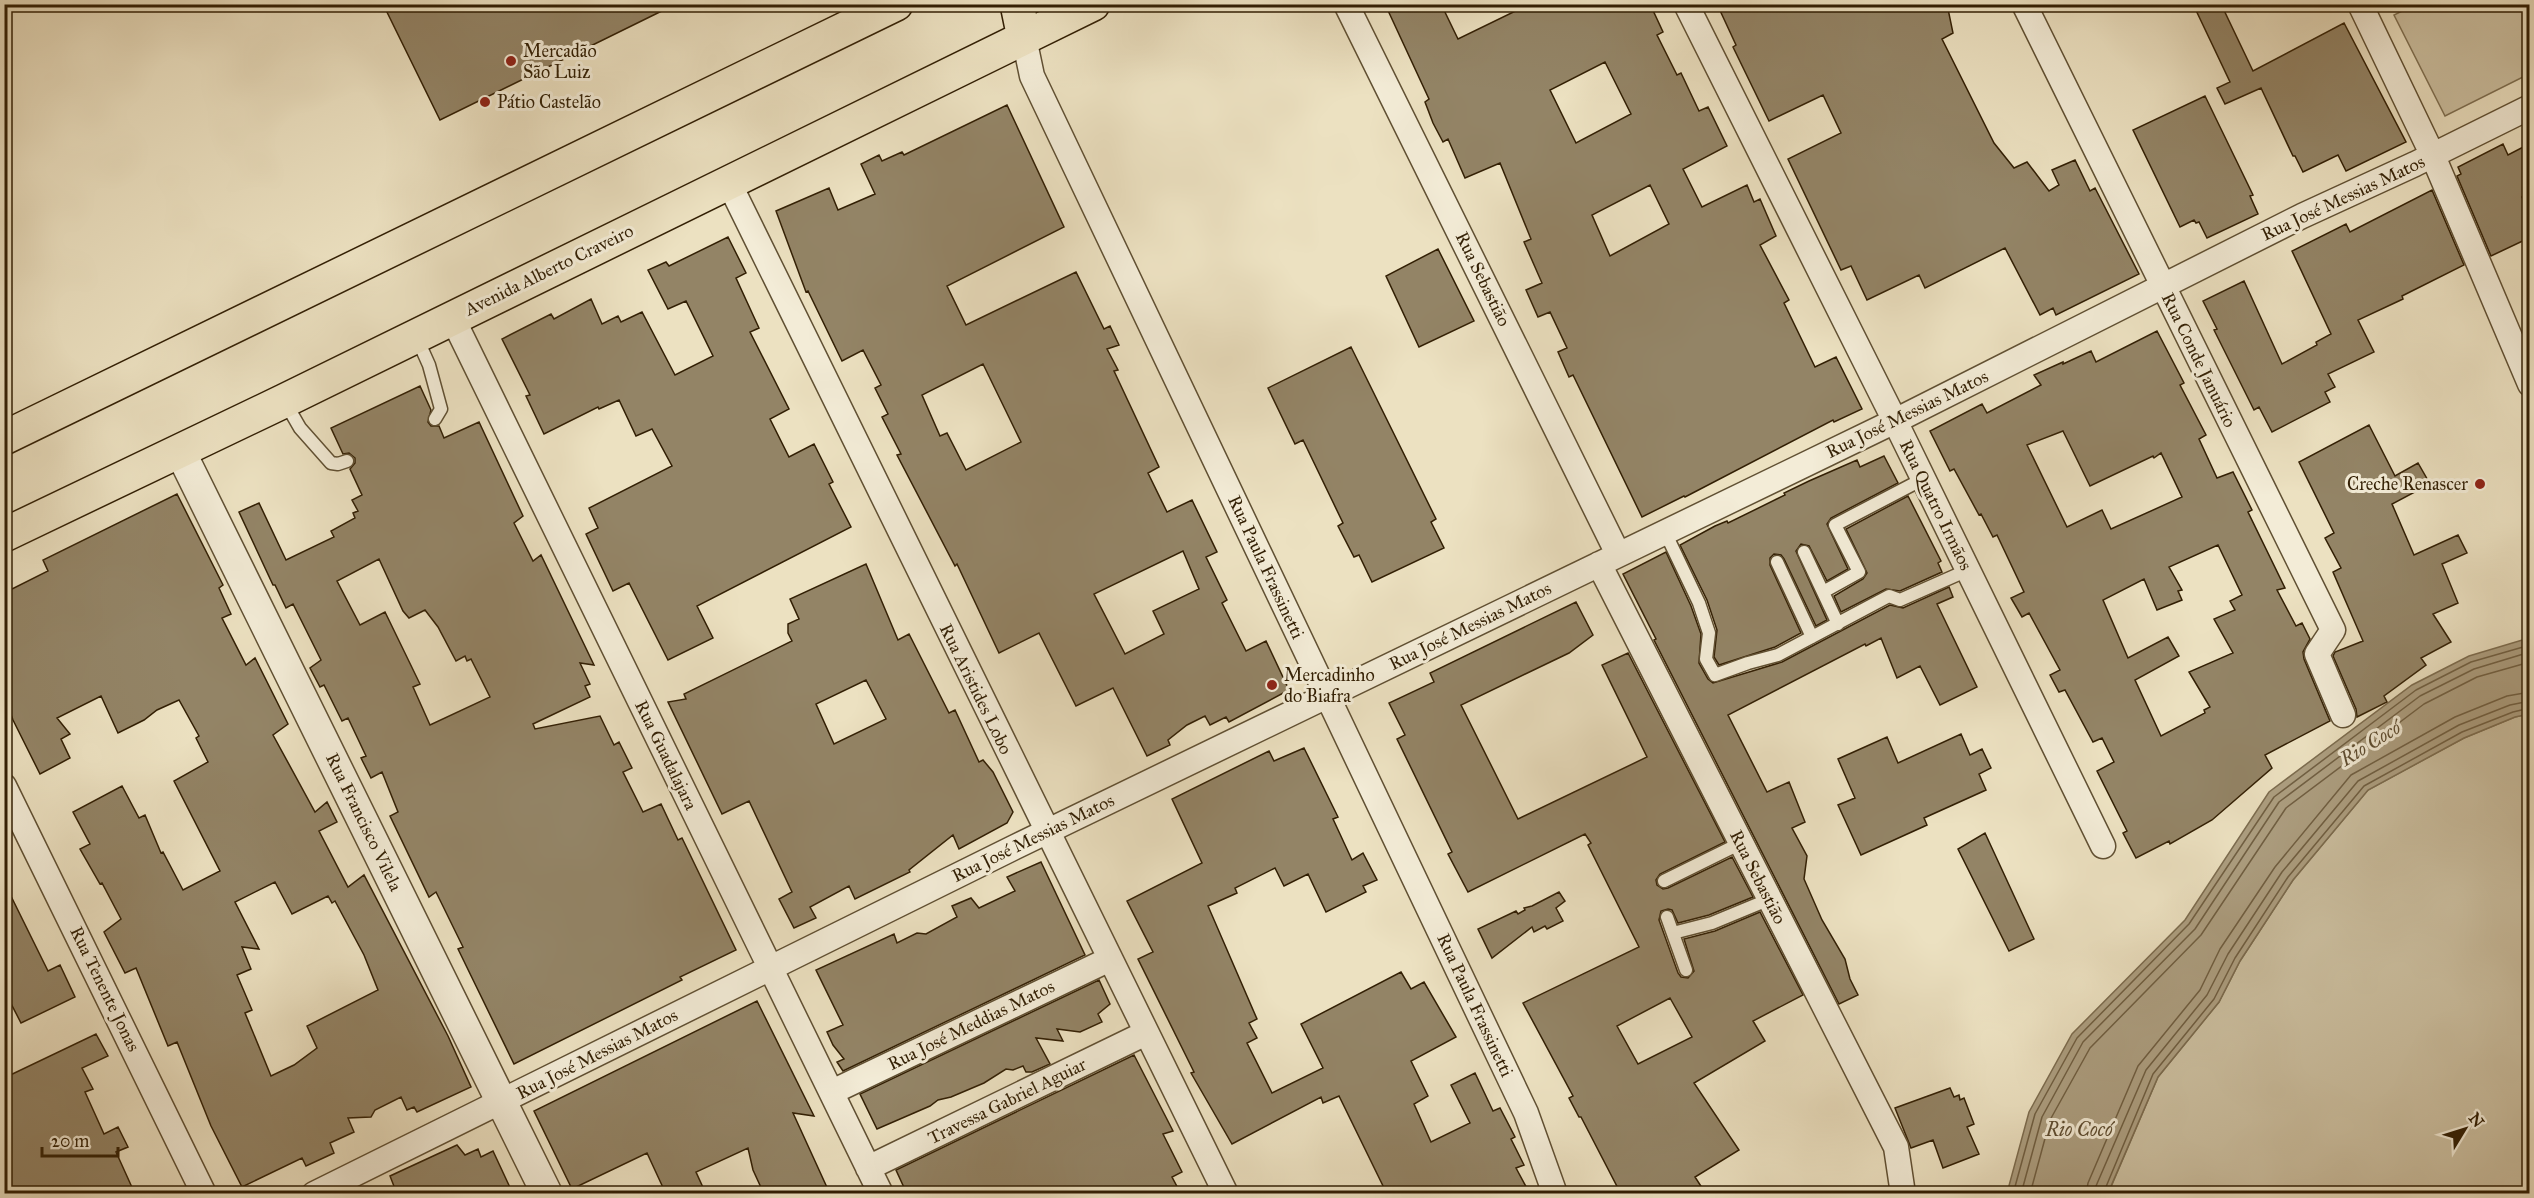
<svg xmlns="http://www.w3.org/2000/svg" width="2534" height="1198" font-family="'IM FELL Great Primer',serif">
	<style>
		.green { fill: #ccc0a1; stroke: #7f7052; stroke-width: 1.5 }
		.water { fill: #ad9f81; stroke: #7c6c4f; stroke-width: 1.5 }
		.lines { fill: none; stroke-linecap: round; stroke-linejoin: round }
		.shore { stroke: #705f42; stroke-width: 1.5 }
		.building { fill: #938466; stroke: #321f04; stroke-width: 1.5; fill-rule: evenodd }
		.service-casing { stroke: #605033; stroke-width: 15 }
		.minor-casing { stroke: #605033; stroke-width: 27 }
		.tertiary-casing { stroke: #605033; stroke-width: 33 }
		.primary-casing { stroke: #321f04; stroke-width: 36 }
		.service { stroke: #f3ecd7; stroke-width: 12 }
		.minor { stroke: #f3ecd7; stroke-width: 24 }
		.tertiary { stroke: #f3ecd7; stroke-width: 30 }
		.primary { stroke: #ece1c1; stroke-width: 33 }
		.poi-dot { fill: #8f2418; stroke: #f3ecd7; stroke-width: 2 }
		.labels { text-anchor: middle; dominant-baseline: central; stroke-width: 6; stroke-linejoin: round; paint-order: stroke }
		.poi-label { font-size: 18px; fill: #321f04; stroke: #f3ecd7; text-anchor: start }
		.street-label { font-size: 18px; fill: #321f04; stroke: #f3ecd7 }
		.water-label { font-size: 20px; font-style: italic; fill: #5d4c30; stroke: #f3ecd7 }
	</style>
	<rect width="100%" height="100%" fill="#ece1c1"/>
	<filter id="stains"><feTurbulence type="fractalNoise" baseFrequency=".00333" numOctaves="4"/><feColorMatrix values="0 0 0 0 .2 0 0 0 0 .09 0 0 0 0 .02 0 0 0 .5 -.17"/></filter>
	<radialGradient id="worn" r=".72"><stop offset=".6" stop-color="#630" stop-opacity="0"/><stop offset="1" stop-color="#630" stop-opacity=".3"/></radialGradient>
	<path class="green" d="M 2416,4 L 2529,5 L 2529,74 L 2445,116 L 2394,15 Z
		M 2529,714 L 2529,1193 L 2108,1194 L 2158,1077 L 2219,1002 L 2240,961 L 2293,880 L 2368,790 L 2464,738 L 2515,717 Z"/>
	<path class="water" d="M 2529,638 L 2529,714 L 2515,717 L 2464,738 L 2368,790 L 2293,880 L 2240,961 L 2219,1002 L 2158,1077 L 2108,1193 L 2007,1193 L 2029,1112 L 2072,1034 L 2185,920 L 2269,792 L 2412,685 L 2469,656 Z"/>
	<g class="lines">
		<path class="shore" d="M 2013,1194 L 2035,1114 L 2077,1038 L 2189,924 L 2274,797 L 2416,690 L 2471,662 L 2530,645
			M 2021,1194 L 2042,1117 L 2083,1042 L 2195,929 L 2279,802 L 2420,696 L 2474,669 L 2530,652
			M 2030,1194 L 2050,1120 L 2090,1048 L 2201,935 L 2286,808 L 2424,704 L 2477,677 L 2530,662
			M 2086,1194 L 2088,1183 L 2138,1066 L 2200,990 L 2220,949 L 2275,867 L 2351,775 L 2455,717 L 2507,696 L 2530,692
			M 2095,1194 L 2096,1186 L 2146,1070 L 2207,995 L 2228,954 L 2282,872 L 2358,781 L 2459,725 L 2510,705 L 2530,701
			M 2103,1194 L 2153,1074 L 2214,999 L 2235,958 L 2288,877 L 2364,786 L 2462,732 L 2513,712 L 2530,708"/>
	</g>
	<path class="building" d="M 383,4 L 676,4 L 440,120 Z
		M 1385,4 L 1441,4 L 1458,39 L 1530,4 L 1650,4 L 1663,32 L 1657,35 L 1677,75 L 1681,73 L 1699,111 L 1708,107 L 1727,146 L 1683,169 L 1702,207 L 1747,185 L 1754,202 L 1760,199 L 1776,236 L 1760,245 L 1789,300 L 1784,303 L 1815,367 L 1836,357 L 1862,409 L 1834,422 L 1833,420 L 1685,497 L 1684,496 L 1642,517 L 1573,375 L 1569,377 L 1558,352 L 1567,348 L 1550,312 L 1538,317 L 1526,290 L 1542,283 L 1524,242 L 1531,239 L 1500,163 L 1465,178 L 1448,139 L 1443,142 L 1433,123 L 1425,102 L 1429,99 ZM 1605,62 L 1631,114 L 1576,143 L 1550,90 ZM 1650,185 L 1669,224 L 1610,256 L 1592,215 Z
		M 1717,4 L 1947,4 L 1953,33 L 1942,39 L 1994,143 L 2014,168 L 2027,162 L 2049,191 L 2059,185 L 2052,170 L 2075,160 L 2090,191 L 2095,188 L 2139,274 L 2056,315 L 2053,308 L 2040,315 L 2005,248 L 1925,288 L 1919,275 L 1867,300 L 1851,266 L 1841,270 L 1788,159 L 1841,133 L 1823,95 L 1769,121 L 1733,47 L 1736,45 Z
		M 2193,4 L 2221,4 L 2253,71 L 2344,23 L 2406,142 L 2346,171 L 2338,155 L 2303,172 L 2295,156 L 2293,156 L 2261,88 L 2225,104 L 2217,88 L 2230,82 Z
		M 2205,96 L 2253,195 L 2250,196 L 2258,214 L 2207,238 L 2199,222 L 2196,223 L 2194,220 L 2180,227 L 2133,130 Z
		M 1007,105 L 1064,227 L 947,286 L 966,325 L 1076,272 L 1104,329 L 1110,326 L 1119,345 L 1107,349 L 1118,370 L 1114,371 L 1159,467 L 1148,473 L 1167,512 L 1192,500 L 1217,552 L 1206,557 L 1227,600 L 1222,603 L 1246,651 L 1266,641 L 1289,690 L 1229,722 L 1226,717 L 1210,725 L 1205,716 L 1187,725 L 1168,740 L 1170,745 L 1147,756 L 1113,688 L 1076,706 L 1039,633 L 999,653 L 957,564 L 955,566 L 897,455 L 901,454 L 882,417 L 888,414 L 875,388 L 881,385 L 863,350 L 842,361 L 808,291 L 806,292 L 776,211 L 829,188 L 838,210 L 875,194 L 861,164 L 879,155 L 882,161 L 902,152 L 904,155 ZM 983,364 L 1021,442 L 966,470 L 947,433 L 940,436 L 922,395 ZM 1183,551 L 1199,589 L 1153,611 L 1164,634 L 1125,654 L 1094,594 Z
		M 2503,144 L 2508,155 L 2529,144 L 2529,196 L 2522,197 L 2529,212 L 2529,238 L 2491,256 L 2457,176 L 2461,174 L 2458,167 Z
		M 2432,190 L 2464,265 L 2402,296 L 2403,299 L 2358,320 L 2374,352 L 2328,374 L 2335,387 L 2325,392 L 2330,402 L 2272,432 L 2259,407 L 2254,410 L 2214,330 L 2217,329 L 2203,301 L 2244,281 L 2282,364 L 2317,345 L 2316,342 L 2331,334 L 2292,251 L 2346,224 L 2350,232 Z
		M 728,237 L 746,273 L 736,278 L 759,328 L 750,332 L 789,409 L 770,419 L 789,457 L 814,444 L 833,482 L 829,484 L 851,527 L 697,606 L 713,638 L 668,660 L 629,583 L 613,591 L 586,534 L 598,528 L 589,508 L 672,466 L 652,429 L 636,436 L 619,400 L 599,409 L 598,407 L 544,434 L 526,396 L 530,395 L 502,339 L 551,314 L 554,319 L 591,299 L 602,324 L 618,316 L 621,322 L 642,312 L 675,375 L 713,356 L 686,301 L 668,309 L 648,270 L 666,262 L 669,266 Z
		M 1438,249 L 1474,321 L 1419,347 L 1386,276 Z
		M 2157,331 L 2184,383 L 2180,385 L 2206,435 L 2199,439 L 2217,478 L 2233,472 L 2252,510 L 2248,512 L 2285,588 L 2277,590 L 2296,626 L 2302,623 L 2310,639 L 2303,652 L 2304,659 L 2330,721 L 2265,755 L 2272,768 L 2212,820 L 2170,844 L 2169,841 L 2136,858 L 2123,833 L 2127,831 L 2097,771 L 2114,762 L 2102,738 L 2093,742 L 2065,690 L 2059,692 L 2050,675 L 2060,670 L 2029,613 L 2022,617 L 2011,598 L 2024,592 L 1997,535 L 1993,537 L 1981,514 L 1979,515 L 1954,469 L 1950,471 L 1930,431 L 1982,404 L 1987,413 L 2041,385 L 2034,375 L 2063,362 L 2063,364 L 2091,351 L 2096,362 ZM 2063,431 L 2090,486 L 2153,456 L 2154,458 L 2161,453 L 2182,497 L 2111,529 L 2102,510 L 2067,527 L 2027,445 ZM 2218,545 L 2242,595 L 2230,601 L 2235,610 L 2214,619 L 2233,653 L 2189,672 L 2210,707 L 2204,710 L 2205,713 L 2161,736 L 2135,680 L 2179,656 L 2168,637 L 2128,658 L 2103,600 L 2144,579 L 2157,610 L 2182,600 L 2178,591 L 2182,590 L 2169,567 Z
		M 1351,347 L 1436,519 L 1431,522 L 1444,548 L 1372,582 L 1359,555 L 1354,557 L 1338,526 L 1343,523 L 1303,440 L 1295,444 L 1268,388 Z
		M 420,386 L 431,410 L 428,422 L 431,426 L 439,426 L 444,438 L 479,422 L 523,516 L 514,523 L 533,561 L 541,555 L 594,665 L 580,663 L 590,684 L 585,686 L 590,697 L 533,724 L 535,729 L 600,716 L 614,745 L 619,742 L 632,768 L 623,772 L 643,812 L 661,804 L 678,840 L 682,838 L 736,950 L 680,977 L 682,980 L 514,1064 L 458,949 L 463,947 L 436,892 L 429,897 L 390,816 L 398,812 L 382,772 L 371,778 L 361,758 L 366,756 L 348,718 L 342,721 L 324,685 L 320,687 L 310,668 L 321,660 L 293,604 L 286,608 L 275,585 L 273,585 L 239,512 L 259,503 L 286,560 L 334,537 L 331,531 L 355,518 L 353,513 L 358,511 L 352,500 L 362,495 L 350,469 L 355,463 L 355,458 L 349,453 L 343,454 L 331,428 ZM 379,559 L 403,611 L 409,618 L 425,610 L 438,627 L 456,661 L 465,656 L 467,661 L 471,659 L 490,697 L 430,725 L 413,687 L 420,684 L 385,612 L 360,625 L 337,581 Z
		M 2369,425 L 2395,476 L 2418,463 L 2430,484 L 2392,504 L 2414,555 L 2458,535 L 2467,553 L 2442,564 L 2458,603 L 2433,614 L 2451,642 L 2421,658 L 2426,665 L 2384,696 L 2387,702 L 2357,717 L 2356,709 L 2333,656 L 2335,652 L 2363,641 L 2333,572 L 2341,568 L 2325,538 L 2334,533 L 2299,462 Z
		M 1884,456 L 1898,483 L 1831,518 L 1827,524 L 1848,569 L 1827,581 L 1809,546 L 1801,544 L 1796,551 L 1827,620 L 1816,626 L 1784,559 L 1781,555 L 1774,554 L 1770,558 L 1770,565 L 1801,633 L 1775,647 L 1719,665 L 1714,657 L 1717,630 L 1707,600 L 1680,545 L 1715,526 L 1727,521 L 1728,523 L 1785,495 L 1784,493 L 1809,481 L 1857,460 L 1860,467 Z
		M 177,494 L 223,585 L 219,588 L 231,614 L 222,618 L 246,665 L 255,658 L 288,724 L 273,735 L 315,812 L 327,802 L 337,822 L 319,831 L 348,887 L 364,875 L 448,1036 L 471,1087 L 417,1112 L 414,1107 L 407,1110 L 401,1097 L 375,1110 L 371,1117 L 348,1118 L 354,1132 L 330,1143 L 334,1153 L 306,1166 L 302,1158 L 242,1187 L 211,1126 L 177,1042 L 168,1046 L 136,968 L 125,973 L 104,932 L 121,919 L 102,883 L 100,884 L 80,849 L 90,844 L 73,812 L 122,786 L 139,818 L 145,815 L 161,853 L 163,852 L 183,890 L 220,871 L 174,781 L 208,762 L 196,738 L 199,736 L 179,700 L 157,710 L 144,720 L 118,733 L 101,696 L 57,718 L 70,734 L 61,739 L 70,758 L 40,774 L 13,720 L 4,696 L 4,593 L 48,571 L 43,560 ZM 275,882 L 292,914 L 328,896 L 332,903 L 335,901 L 364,955 L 378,990 L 307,1026 L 317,1048 L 294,1065 L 271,1076 L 245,1013 L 252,1010 L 237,975 L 251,969 L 242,947 L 259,949 L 235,902 Z
		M 1908,496 L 1941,561 L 1938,563 L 1942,572 L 1900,591 L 1886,589 L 1841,612 L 1834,596 L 1863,579 L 1867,573 L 1846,529 Z
		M 1666,552 L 1691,606 L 1701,634 L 1699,663 L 1708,679 L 1713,683 L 1782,662 L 1890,605 L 1903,608 L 1949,587 L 1953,597 L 1937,604 L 1977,687 L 1940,705 L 1920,666 L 1897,678 L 1881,638 L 1866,646 L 1865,644 L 1728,715 L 1767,792 L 1789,782 L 1805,822 L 1792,828 L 1807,856 L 1804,879 L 1822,920 L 1845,959 L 1850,979 L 1858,995 L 1839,1004 L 1654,640 L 1656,639 L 1623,574 Z
		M 866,564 L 898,640 L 909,634 L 949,713 L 955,710 L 979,762 L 983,760 L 993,772 L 1013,812 L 1007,823 L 959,849 L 953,835 L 909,870 L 910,872 L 855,899 L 849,886 L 810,907 L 816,918 L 794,928 L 779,899 L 792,892 L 749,801 L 722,814 L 668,702 L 686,699 L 684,694 L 792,641 L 788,633 L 788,624 L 799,619 L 790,599 ZM 866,680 L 886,719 L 834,744 L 816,704 Z
		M 1576,602 L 1593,635 L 1569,653 L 1461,705 L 1518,819 L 1647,757 L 1602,665 L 1628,653 L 1725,842 L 1660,874 L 1656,880 L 1657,885 L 1663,889 L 1668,888 L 1732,857 L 1753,897 L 1709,915 L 1678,923 L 1672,910 L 1668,909 L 1661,911 L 1659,920 L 1678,973 L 1681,977 L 1688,978 L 1694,971 L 1684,939 L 1715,931 L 1760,912 L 1803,995 L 1753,1021 L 1765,1041 L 1694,1083 L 1739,1150 L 1695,1177 L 1706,1194 L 1621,1194 L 1581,1117 L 1579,1117 L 1569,1098 L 1573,1096 L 1523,1003 L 1639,947 L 1588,845 L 1591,843 L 1585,834 L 1468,892 L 1448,854 L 1452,852 L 1397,739 L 1405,735 L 1389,703 L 1434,682 L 1430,673 ZM 1670,998 L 1692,1037 L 1638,1064 L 1617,1026 Z
		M 1961,734 L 1970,755 L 1982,749 L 1991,768 L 1979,774 L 1986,790 L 1924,818 L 1927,825 L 1861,855 L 1838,805 L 1855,798 L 1838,759 L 1887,737 L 1898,763 Z
		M 1304,748 L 1338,817 L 1333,819 L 1352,860 L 1363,853 L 1377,880 L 1363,886 L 1366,892 L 1326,912 L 1308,874 L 1284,886 L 1275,868 L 1235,888 L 1237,893 L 1208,906 L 1257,1019 L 1249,1023 L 1257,1038 L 1247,1043 L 1272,1093 L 1323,1068 L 1301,1024 L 1401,972 L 1411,989 L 1424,982 L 1456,1037 L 1411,1061 L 1428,1096 L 1414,1104 L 1431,1142 L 1470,1123 L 1451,1085 L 1475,1073 L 1493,1111 L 1500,1108 L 1515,1137 L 1511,1139 L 1524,1165 L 1516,1168 L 1530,1194 L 1387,1194 L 1339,1096 L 1323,1103 L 1321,1097 L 1232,1144 L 1191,1073 L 1194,1072 L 1138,959 L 1153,952 L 1127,901 L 1202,863 L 1172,799 L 1269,751 L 1274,761 Z
		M 1985,833 L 2034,939 L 2009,951 L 1958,849 Z
		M 1041,862 L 1085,955 L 843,1071 L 837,1062 L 844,1059 L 833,1045 L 827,1032 L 843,1025 L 816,970 L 894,934 L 897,943 L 917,933 L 926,934 L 957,917 L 952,906 L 971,898 L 979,908 L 1015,891 L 1007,877 Z
		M 4,882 L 48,971 L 60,965 L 75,997 L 21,1023 L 4,990 Z
		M 1559,892 L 1565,901 L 1556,908 L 1563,921 L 1547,929 L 1545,926 L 1534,932 L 1532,927 L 1492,958 L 1478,929 L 1516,911 L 1518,914 L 1525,910 L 1524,908 L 1532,906 Z
		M 1099,980 L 1110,1004 L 1098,1014 L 1102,1022 L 1080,1032 L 1057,1029 L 1063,1041 L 1036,1038 L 1050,1064 L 1032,1072 L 1026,1072 L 1023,1066 L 1013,1070 L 1006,1069 L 984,1083 L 951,1097 L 938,1100 L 930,1106 L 877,1129 L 860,1094 Z
		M 757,1001 L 814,1116 L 793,1113 L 830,1194 L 764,1194 L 753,1170 L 748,1148 L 696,1172 L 706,1194 L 666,1194 L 647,1153 L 572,1189 L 534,1111 Z
		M 96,1034 L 108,1056 L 82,1068 L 93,1089 L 85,1092 L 104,1134 L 118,1127 L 128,1147 L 116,1152 L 135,1194 L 4,1194 L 4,1078 Z
		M 1134,1055 L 1173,1131 L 1163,1134 L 1182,1172 L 1172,1177 L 1181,1194 L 907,1194 L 896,1170 Z
		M 1950,1088 L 1954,1097 L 1959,1095 L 1960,1100 L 1964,1098 L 1974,1124 L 1967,1127 L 1979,1154 L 1943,1168 L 1933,1140 L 1911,1148 L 1895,1108 Z
		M 457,1145 L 465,1155 L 478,1149 L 481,1157 L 493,1151 L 513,1194 L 397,1194 L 390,1176 Z"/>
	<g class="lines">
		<g class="service-casing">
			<path id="service" d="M 416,336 L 429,365 L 441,409 L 435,419
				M 285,402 L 300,428 L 331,463 L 338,464 L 347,461
				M 1665,532 L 1699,603 L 1709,633 L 1706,659 L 1715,675 L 1748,663 L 1778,655 L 1889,596 L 1900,600 L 1968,570
				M 1804,552 L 1838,624
				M 1777,562 L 1812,637
				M 1823,592 L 1859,572 L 1835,525 L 1923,479
				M 1664,881 L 1741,843
				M 1667,917 L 1686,970
				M 1673,933 L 1712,923 L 1770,899"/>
		</g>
		<g class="minor-casing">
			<path id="minor" d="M 1346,4 L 1618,554
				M 1686,4 L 1895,421 L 2103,846
				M 2024,4 L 2333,630 L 2317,654 L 2343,715
				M 2360,4 L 2433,156 L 2530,384
				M 1024,38 L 1032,76 L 1526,1113 L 1555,1194
				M 729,183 L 1226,1194
				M 452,317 L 881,1194
				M 1599,564 L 1896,1147 L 1903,1194
				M 4,786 L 204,1194
				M 832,1092 L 1110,959
				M 868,1168 L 1146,1033
				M 314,1194 L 1015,847 L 1895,421 L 2302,216 L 2415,164 L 2530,107"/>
		</g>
		<g class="tertiary-casing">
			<path id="tertiary" d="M 180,451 L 547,1194"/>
		</g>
		<g class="primary-casing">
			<path id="primary" d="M 1017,4 L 1024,38
				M 4,438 L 896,4
				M 4,535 L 284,401 L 1093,4"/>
		</g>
		<use href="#service" class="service"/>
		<use href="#minor" class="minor"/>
		<use href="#tertiary" class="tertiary"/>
		<use href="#primary" class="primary"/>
	</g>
	<g class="poi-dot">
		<circle cx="511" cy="61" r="6"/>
		<circle cx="485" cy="102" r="6"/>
		<circle cx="2480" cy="484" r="6"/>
		<circle cx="1272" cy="685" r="6"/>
	</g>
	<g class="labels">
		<g class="poi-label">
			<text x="523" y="51">Mercadão<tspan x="523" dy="21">São Luiz</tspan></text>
			<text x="497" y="102">Pátio Castelão</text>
			<text x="2468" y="484" text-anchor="end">Creche Renascer</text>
			<text x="1284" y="675">Mercadinho<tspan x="1284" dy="21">do Biafra</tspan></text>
		</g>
		<g class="street-label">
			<text transform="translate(2343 198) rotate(-25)">Rua José Messias Matos</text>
			<text transform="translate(549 270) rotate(-26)">Avenida Alberto Craveiro</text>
			<text transform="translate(1483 279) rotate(64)">Rua Sebastião</text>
			<text transform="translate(2199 360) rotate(64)">Rua Conde Januário</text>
			<text transform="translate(1907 414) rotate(-26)">Rua José Messias Matos</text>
			<text transform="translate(1936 505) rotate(64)">Rua Quatro Irmãos</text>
			<text transform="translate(1266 567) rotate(65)">Rua Paula Frassinetti</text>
			<text transform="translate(1470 626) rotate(-26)">Rua José Messias Matos</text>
			<text transform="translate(976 689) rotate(64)">Rua Aristides Lobo</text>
			<text transform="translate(666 755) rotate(64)">Rua Guadalajara</text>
			<text transform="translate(364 822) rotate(64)">Rua Francisco Vilela</text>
			<text transform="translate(1033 838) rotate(-26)">Rua José Messias Matos</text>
			<text transform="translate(1758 877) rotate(63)">Rua Sebastião</text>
			<text transform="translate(105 989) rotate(64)">Rua Tenente Jonas</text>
			<text transform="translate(1475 1005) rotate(65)">Rua Paula Frassinetti</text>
			<text transform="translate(971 1025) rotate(-26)">Rua José Meddias Matos</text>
			<text transform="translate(597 1054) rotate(-27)">Rua José Messias Matos</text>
			<text transform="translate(1007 1101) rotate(-26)">Travessa Gabriel Aguiar</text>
		</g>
		<g class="water-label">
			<text transform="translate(2370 743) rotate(-32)">Rio Cocó</text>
			<text x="2079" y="1129">Rio Cocó</text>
		</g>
	</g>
	<rect width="2534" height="1198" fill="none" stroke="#ece1c1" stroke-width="24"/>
	<rect x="6" y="6" width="2522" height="1186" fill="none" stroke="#321f04" stroke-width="3"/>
	<rect x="12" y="12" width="2510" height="1174" fill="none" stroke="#321f04" stroke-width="1.5"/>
	<g transform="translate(2465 1129) rotate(52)" stroke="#f3ecd7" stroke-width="4.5" paint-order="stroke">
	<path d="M0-4.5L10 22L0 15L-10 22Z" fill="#321f04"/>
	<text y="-9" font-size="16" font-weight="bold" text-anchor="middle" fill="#321f04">N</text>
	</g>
	<path d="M42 1147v9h76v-9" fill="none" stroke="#321f04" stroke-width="3"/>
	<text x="51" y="1147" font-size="18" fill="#321f04" stroke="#f3ecd7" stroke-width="4.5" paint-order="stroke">20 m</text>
	<rect width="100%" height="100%" filter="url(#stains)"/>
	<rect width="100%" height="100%" fill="url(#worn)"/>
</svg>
